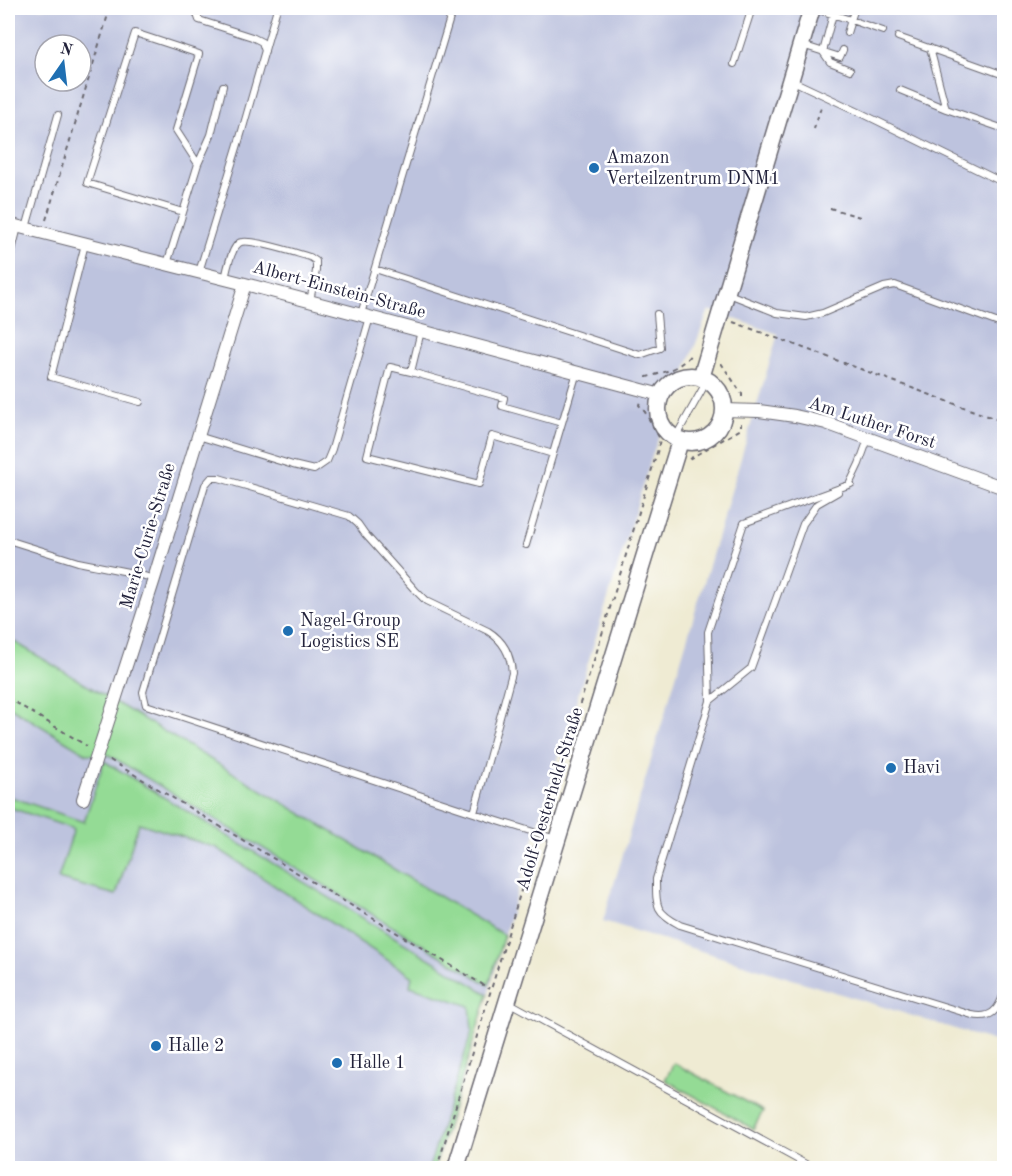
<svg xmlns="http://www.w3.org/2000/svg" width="1012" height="1176" font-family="'Old Standard TT',serif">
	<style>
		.industrial { fill: #bdc3de; fill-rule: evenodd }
		.green { fill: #94db95; stroke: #5b7e68; stroke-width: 1.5 }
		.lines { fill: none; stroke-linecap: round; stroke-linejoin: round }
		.lane-casing { stroke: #6a6870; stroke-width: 8 }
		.street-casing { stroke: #6a6870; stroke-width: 14 }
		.secondary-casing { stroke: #6a6870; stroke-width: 19 }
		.path { stroke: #6a6870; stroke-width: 2; stroke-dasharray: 4.5 4.5; stroke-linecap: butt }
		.lane { stroke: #fff; stroke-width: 6 }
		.street { stroke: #fff; stroke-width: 12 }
		.secondary { stroke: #fff; stroke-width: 16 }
		.poi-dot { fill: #1f6fb2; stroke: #fff; stroke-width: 2 }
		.labels { text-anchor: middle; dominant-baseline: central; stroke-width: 5; stroke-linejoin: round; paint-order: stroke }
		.poi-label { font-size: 18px; fill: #22223b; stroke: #fff; text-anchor: start }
		.street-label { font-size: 18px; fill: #22223b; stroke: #fff }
	</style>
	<rect width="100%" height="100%" fill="#fff"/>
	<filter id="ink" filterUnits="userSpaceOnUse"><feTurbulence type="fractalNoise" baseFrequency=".0167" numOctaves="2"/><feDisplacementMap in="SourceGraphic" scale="12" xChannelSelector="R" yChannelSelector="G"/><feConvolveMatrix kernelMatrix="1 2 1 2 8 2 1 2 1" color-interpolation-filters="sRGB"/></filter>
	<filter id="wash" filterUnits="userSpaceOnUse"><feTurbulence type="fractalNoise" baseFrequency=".008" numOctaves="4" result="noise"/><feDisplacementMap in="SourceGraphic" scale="24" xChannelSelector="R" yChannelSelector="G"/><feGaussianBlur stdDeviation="1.35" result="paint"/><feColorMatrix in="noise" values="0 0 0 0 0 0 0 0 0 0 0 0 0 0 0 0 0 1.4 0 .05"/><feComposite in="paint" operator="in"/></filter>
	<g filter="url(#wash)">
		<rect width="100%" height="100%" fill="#efebd3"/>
		<path class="industrial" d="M 8,8 L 1004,8 L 1004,1044 L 603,921 L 778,334 L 709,310 L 654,450 L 516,895 L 488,995 L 435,1168 L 8,1168 ZM 45,45 L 81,45 L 81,81 L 45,81 Z"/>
		<path class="green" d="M 8,638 L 504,935 L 489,985 L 109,755 L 87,754 L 8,706 Z
			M 104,761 L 488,994 L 434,1168 L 429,1168 L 472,1031 L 470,1006 L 410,986 L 412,976 L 217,848 L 139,823 L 116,895 L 58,879 L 74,829 L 8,807 L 8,796 L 84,822 Z
			M 674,1063 L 763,1111 L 753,1129 L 665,1080 Z"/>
	</g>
	<g filter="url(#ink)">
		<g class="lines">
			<g class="lane-casing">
				<path id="lane" d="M 197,8 L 197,14 L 199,20 L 252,37 L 262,42 L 265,51
					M 812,8 L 851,20 L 855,8
					M 833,14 L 823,52 L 830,62 L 850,70
					M 847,33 L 851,20 L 883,31
					M 898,37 L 1004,75
					M 802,45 L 840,57 L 843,50
					M 930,48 L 946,109 L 1004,129
					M 734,64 L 752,8
					M 793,81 L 861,113 L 1004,183
					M 900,90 L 946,109
					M 198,164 L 211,135 L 223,86
					M 26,228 L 58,115
					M 85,244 L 51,377 L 140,402
					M 167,264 L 198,164 L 176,130 L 199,54 L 135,33 L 87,183 L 183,212
					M 8,266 L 18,227
					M 375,269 L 640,355 L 660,348 L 657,314
					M 199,272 L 242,131 L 277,8
					M 225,279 C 227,269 231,249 239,243 C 247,237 299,254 310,257 L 316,261 L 316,271 L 310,301
					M 729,294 L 777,313 L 806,317 L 823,313 L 884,287 L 895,285 L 1004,325
					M 361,314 L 453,8
					M 421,331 L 411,372 L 390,367 L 367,456 L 479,484 L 492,436 L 553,454
					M 411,372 L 504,398 L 502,406 L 562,423
					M 198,436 L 293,465 L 314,470 L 327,461 L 332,449 L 370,317
					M 675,438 L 707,381
					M 851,484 L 744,523 L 708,632 L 710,701 L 656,879 C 656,906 655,912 680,925 L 972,1015 C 991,1019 998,1011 1004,993
					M 849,485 L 859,464 L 868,439
					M 8,540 L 78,562 L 138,574 L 154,579
					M 526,545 L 577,372
					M 710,701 L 751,668 L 803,524 L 817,504 L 838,492
					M 474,813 L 512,673 C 511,655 504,641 488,631 L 426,601 L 415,590 L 365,534 L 358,524 L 349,516 L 219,478 L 211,478 L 205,485 L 143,692 L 146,705 L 498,821 L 556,839
					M 508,1002 L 813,1168"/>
			</g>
			<g class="street-casing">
				<path id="street" d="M 8,224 L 245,284 L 661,395
					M 724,410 L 759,411 L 795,416 L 826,423 L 1004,488
					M 83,799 L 154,579 L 245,284"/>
			</g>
			<g class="secondary-casing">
				<path id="secondary" d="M658 409a33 33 0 1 1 66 0a33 33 0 1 1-66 0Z
					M 701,378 L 812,8
					M 456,1168 L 680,441"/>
			</g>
			<path class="path" d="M 814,129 L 822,104
				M 830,208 L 860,217
				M 46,220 L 110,8
				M 733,322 L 1004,422
				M 721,363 L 742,394 L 742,399
				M 647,378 L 647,377 C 663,373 681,368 691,354 L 693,354
				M 689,459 L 741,429 L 741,423
				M 8,698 L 87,746
				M 110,760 L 490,989
				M 541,824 L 596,654 L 658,449 L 660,439 L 645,412 L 639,405 L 640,401
				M 437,1168 L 536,841"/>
			<use href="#lane" class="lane"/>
			<use href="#street" class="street"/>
			<use href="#secondary" class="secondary"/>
		</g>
	</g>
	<g class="poi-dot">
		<circle cx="594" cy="168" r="6"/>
		<circle cx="288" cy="631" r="6"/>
		<circle cx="891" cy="768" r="6"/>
		<circle cx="156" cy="1046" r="6"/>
		<circle cx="337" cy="1063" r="6"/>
	</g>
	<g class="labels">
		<g class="poi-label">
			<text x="606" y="158">Amazon<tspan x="606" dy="21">Verteilzentrum DNM1</tspan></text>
			<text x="300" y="621">Nagel-Group<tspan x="300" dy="21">Logistics SE</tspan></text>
			<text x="903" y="768">Havi</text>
			<text x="168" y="1046">Halle 2</text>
			<text x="349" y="1063">Halle 1</text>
		</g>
		<g class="street-label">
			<text transform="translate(339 290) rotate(15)">Albert-Einstein-Straße</text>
			<text transform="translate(872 423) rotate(18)">Am Luther Forst</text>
			<text transform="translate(148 536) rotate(-73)">Marie-Curie-Straße</text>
			<text transform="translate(550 799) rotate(-73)">Adolf-Oesterheld-Straße</text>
		</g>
	</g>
	<rect width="1012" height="1176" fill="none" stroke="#fff" stroke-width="30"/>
	<g transform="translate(63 63) rotate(14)"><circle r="28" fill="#ffffff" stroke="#a7a7b1" stroke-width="1.5"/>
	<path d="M0-4.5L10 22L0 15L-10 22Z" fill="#1f6fb2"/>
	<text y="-9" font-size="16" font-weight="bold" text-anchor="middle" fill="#22223b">N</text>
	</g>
</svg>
